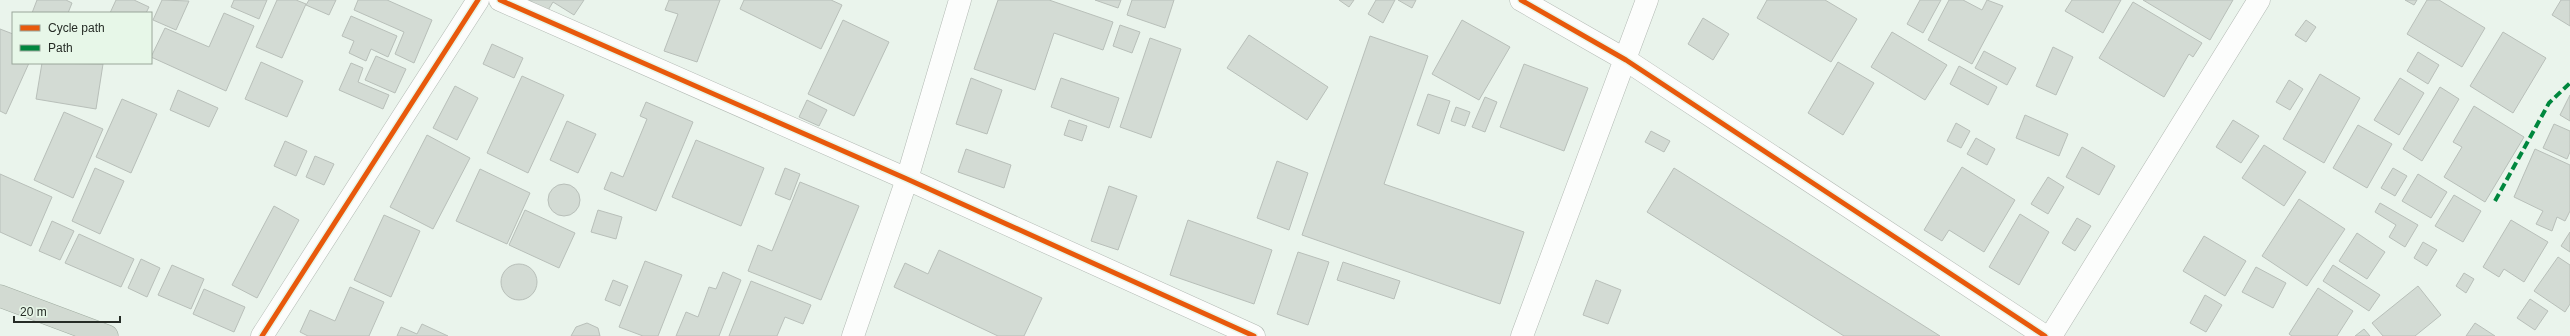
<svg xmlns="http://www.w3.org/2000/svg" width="2570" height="336" font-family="Arial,sans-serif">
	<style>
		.building { fill: #d3dbd4; stroke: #b8bfb9 }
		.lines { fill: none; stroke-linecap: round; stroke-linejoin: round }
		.street-casing { stroke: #b2b9b3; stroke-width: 23 }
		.highway-casing { stroke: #a0aca1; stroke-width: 23 }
		.street { stroke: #fcfdfc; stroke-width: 22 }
		.highway { stroke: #d2dad2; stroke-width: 22 }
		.quiet { stroke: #00873e; stroke-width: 4; stroke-dasharray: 8 4; stroke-linecap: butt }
		.cycleway-casing { stroke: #e7f7e8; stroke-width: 8 }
		.cycleway { stroke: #e8590c; stroke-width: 5 }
	</style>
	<rect width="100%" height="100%" fill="#eaf4ec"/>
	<path class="building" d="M 37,0 L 66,0 L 72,3 L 68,13 L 32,13 Z
		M 116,0 L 134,0 L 149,7 L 146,13 L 110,13 Z
		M 162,0 L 189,1 L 176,30 L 153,20 Z
		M 234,0 L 267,0 L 259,19 L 231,7 Z
		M 277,0 L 296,0 L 306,4 L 282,58 L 256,47 Z
		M 309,0 L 336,0 L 329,15 L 306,5 Z
		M 358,0 L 387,0 L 432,20 L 414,63 L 395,54 L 404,32 L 354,10 Z
		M 529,0 L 584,0 L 574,15 L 553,2 L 547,12 Z
		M 669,0 L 720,0 L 697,62 L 664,51 L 678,14 L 665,10 Z
		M 744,0 L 831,0 L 842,5 L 821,49 L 740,9 Z
		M 998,0 L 1049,0 L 1113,22 L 1103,50 L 1054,33 L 1035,90 L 974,69 Z
		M 1095,0 L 1121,0 L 1118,8 Z
		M 1132,0 L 1174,0 L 1165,28 L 1127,15 Z
		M 1339,0 L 1354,0 L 1349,7 Z
		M 1376,0 L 1395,0 L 1383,23 L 1368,14 Z
		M 1398,0 L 1416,0 L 1412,8 Z
		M 1767,0 L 1825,0 L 1857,19 L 1831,62 L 1757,18 Z
		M 1920,0 L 1941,0 L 1923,33 L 1907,24 Z
		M 1949,0 L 1963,0 L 1982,10 L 1987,0 L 2003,6 L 1972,64 L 1928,40 Z
		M 2072,0 L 2121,0 L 2103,33 L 2065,11 Z
		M 2143,0 L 2233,0 L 2210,40 Z
		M 2405,0 L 2417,0 L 2414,5 Z
		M 2427,0 L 2439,0 L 2485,28 L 2462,67 L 2407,34 Z
		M 2561,0 L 2570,0 L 2570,26 L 2552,15 Z
		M 2133,2 L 2202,43 L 2193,57 L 2189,54 L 2164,97 L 2099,58 Z
		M 224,13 L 254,26 L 226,91 L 151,57 L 165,28 L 209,47 Z
		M 351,16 L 397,36 L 388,57 L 371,49 L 366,61 L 349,53 L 354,41 L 342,36 Z
		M 1703,18 L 1729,34 L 1713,60 L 1688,44 Z
		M 843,20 L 889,42 L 854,116 L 808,94 Z
		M 1462,20 L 1510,47 L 1479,100 L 1432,74 Z
		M 2306,20 L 2316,27 L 2306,42 L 2295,35 Z
		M 1120,25 L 1140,32 L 1132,53 L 1113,46 Z
		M 0,29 L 13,34 L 13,63 L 29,63 L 6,114 L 0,111 Z
		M 1892,32 L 1947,65 L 1925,100 L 1871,67 Z
		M 2503,32 L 2546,58 L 2513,113 L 2470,86 Z
		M 1249,35 L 1328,87 L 1307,120 L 1227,68 Z
		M 1370,36 L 1428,56 L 1384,184 L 1524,232 L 1500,304 L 1302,235 Z
		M 1150,38 L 1181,49 L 1151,138 L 1120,127 Z
		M 492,44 L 523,58 L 514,78 L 483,64 Z
		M 2053,47 L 2073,57 L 2056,95 L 2036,86 Z
		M 1984,51 L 2016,68 L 2007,85 L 1975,68 Z
		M 2418,52 L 2439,65 L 2428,84 L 2407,71 Z
		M 376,56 L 406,69 L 395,93 L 365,80 Z
		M 261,62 L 303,81 L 287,117 L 245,99 Z
		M 1838,62 L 1874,83 L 1843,135 L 1808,113 Z
		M 42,63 L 103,64 L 96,109 L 36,99 Z
		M 351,63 L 363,68 L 358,82 L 389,95 L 383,109 L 339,90 Z
		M 1524,64 L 1588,88 L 1564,151 L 1500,127 Z
		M 1959,66 L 1997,87 L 1988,105 L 1950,84 Z
		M 2320,74 L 2360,98 L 2324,163 L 2283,139 Z
		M 522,76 L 564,95 L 528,173 L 487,153 Z
		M 971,78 L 1002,90 L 987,134 L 956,124 Z
		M 1061,78 L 1119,98 L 1109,128 L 1051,107 Z
		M 2400,78 L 2424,93 L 2399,135 L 2374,120 Z
		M 2289,80 L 2303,89 L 2290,110 L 2276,102 Z
		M 455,86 L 478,98 L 457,140 L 433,128 Z
		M 2440,87 L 2459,99 L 2422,161 L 2403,149 Z
		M 178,90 L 218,108 L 209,127 L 170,110 Z
		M 1428,94 L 1450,101 L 1439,134 L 1417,125 Z
		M 2570,95 L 2570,121 L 2560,115 Z
		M 1485,97 L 1497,102 L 1485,132 L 1472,127 Z
		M 122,99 L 157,114 L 131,173 L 96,157 Z
		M 807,100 L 827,110 L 819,126 L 799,117 Z
		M 646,102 L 693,122 L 656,211 L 604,189 L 611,172 L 623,177 L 647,119 L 640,116 Z
		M 2474,106 L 2524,137 L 2485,202 L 2444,177 L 2462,147 L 2453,142 Z
		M 1456,107 L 1470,112 L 1465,126 L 1451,121 Z
		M 64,112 L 103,129 L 73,198 L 34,180 Z
		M 2025,115 L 2068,134 L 2059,156 L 2016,138 Z
		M 1069,120 L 1087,126 L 1082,141 L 1064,135 Z
		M 2233,120 L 2259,136 L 2241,163 L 2216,147 Z
		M 567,121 L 596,134 L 578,173 L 550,160 Z
		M 1956,123 L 1970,131 L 1961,148 L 1947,141 Z
		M 2554,124 L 2570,131 L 2570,152 L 2567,159 L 2543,148 Z
		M 2358,125 L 2392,144 L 2367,188 L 2333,168 Z
		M 1651,131 L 1670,141 L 1664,152 L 1645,142 Z
		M 427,135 L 470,158 L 433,229 L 390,207 Z
		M 1976,138 L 1995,149 L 1987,165 L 1967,154 Z
		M 696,140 L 764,168 L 741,226 L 672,197 Z
		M 285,141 L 307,151 L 296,176 L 274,166 Z
		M 2264,145 L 2306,172 L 2284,206 L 2242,178 Z
		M 2082,147 L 2115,166 L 2099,195 L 2066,177 Z
		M 966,149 L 1011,165 L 1004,188 L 958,172 Z
		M 2535,149 L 2570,165 L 2570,211 L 2565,221 L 2557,217 L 2552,231 L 2536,224 L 2543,211 L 2514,197 Z
		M 315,156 L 334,164 L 324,185 L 306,177 Z
		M 1277,161 L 1308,173 L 1289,230 L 1257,218 Z
		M 1962,167 L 2015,200 L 1984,252 L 1949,230 L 1942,241 L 1924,230 Z
		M 95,168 L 124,181 L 100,234 L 72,221 Z
		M 785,168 L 800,174 L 790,200 L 775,194 Z
		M 1674,168 L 1940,336 L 1844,336 L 1647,212 Z
		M 2393,168 L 2407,176 L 2395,196 L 2381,188 Z
		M 480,169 L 530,193 L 507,244 L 456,221 Z
		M 0,174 L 52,197 L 31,246 L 0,232 Z
		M 2418,174 L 2447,192 L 2431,218 L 2402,201 Z
		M 2048,177 L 2064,187 L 2048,214 L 2031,204 Z
		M 800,182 L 859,206 L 821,300 L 748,271 L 758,245 L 772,251 Z
		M548 200a16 16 0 1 1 32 0a16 16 0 1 1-32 0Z
		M 1109,186 L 1137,196 L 1118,250 L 1091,241 Z
		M 2454,195 L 2481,211 L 2463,242 L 2435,226 Z
		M 2299,199 L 2345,229 L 2307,286 L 2262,256 Z
		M 2380,203 L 2418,225 L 2405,247 L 2389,237 L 2396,225 L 2375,212 Z
		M 274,206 L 299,220 L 257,298 L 232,285 Z
		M 525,210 L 575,233 L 559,268 L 509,245 Z
		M 598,210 L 622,217 L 616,239 L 591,232 Z
		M 2020,214 L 2049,232 L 2019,285 L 1989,267 Z
		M 384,215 L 420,231 L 391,297 L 354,280 Z
		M 2077,218 L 2091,226 L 2075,251 L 2062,243 Z
		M 1188,220 L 1272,250 L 1254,304 L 1170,275 Z
		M 2511,220 L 2548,242 L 2524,282 L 2504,269 L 2499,277 L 2483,267 Z
		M 52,221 L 74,231 L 60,260 L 39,251 Z
		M 2570,232 L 2570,252 L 2561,246 Z
		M 2357,233 L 2385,252 L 2367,279 L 2339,261 Z
		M 79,234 L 134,259 L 121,287 L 65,263 Z
		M 2204,236 L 2246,261 L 2225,296 L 2183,271 Z
		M 2423,242 L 2437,250 L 2427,266 L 2414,258 Z
		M 939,250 L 1042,298 L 1024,336 L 998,336 L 894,287 L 905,263 L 928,274 Z
		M 1298,252 L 1329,262 L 1308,325 L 1277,314 Z
		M 2558,257 L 2570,265 L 2570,304 L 2565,312 L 2534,291 Z
		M 141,259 L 160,268 L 147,297 L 128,288 Z
		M 645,261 L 682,275 L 658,336 L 643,336 L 619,327 Z
		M 1343,262 L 1400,281 L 1394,299 L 1337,280 Z
		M501 282a18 18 0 1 1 36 0a18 18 0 1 1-36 0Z
		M 172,265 L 204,279 L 191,309 L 158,295 Z
		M 2333,265 L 2380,295 L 2369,311 L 2323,281 Z
		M 2256,267 L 2286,283 L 2273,308 L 2242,292 Z
		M 723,272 L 741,280 L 719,336 L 676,336 L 686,312 L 698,317 L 709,287 L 716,289 Z
		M 2464,273 L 2474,279 L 2466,293 L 2456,286 Z
		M 613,280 L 628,286 L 620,306 L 605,300 Z
		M 1596,280 L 1621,290 L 1608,324 L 1583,315 Z
		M 751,281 L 811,305 L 803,324 L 785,317 L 777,336 L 729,336 Z
		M 2418,286 L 2441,315 L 2415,336 L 2383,336 L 2372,323 Z
		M 350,287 L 384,302 L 369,336 L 308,336 L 300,332 L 310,310 L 335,321 Z
		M 2318,288 L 2353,311 L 2337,336 L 2292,336 L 2289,334 Z
		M 204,289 L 245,307 L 234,332 L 193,314 Z
		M 2205,295 L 2222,305 L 2206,332 L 2190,323 Z
		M 2530,299 L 2548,311 L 2535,330 L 2517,318 Z
		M 587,323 L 598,328 L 600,336 L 571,336 L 576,327 Z
		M 2475,323 L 2495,336 L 2466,336 Z
		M 422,324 L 448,336 L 397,336 L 401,327 L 417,334 Z
		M 2364,329 L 2370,336 L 2355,336 Z"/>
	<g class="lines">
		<g class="street-casing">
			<path id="street" d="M 500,0 L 907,179 L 1254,336
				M 1521,0 L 1626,60 L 2045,336
				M 262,336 L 478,0
				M 853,336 L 907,179 L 960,0
				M 1522,336 L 1647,0
				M 2051,336 L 2259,0"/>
		</g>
		<g class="highway-casing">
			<path id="highway" d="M 0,296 L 107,336"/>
		</g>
		<use href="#street" class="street"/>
		<use href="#highway" class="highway"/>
		<path class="quiet" d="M 2495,201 L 2549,103 L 2570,83"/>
		<g class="cycleway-casing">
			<path id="cycleway" d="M 500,0 L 907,179 L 1254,336
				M 1521,0 L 1626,60 L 2045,336
				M 262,336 L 478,0"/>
		</g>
		<use href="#cycleway" class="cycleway"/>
	</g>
	<rect x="12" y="12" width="140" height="52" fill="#e7f7e8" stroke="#9aa69a"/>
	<rect x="20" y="25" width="20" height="6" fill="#e8590c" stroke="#9aa69a"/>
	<text x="48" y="32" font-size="12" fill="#262c26">Cycle path</text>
	<rect x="20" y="45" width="20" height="6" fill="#00873e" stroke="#9aa69a"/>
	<text x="48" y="52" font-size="12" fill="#262c26">Path</text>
	<path d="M14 316v6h106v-6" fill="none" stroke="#262c26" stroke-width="2"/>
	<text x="20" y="316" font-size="12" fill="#262c26" stroke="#e7f7e8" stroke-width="3" paint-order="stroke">20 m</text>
</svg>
